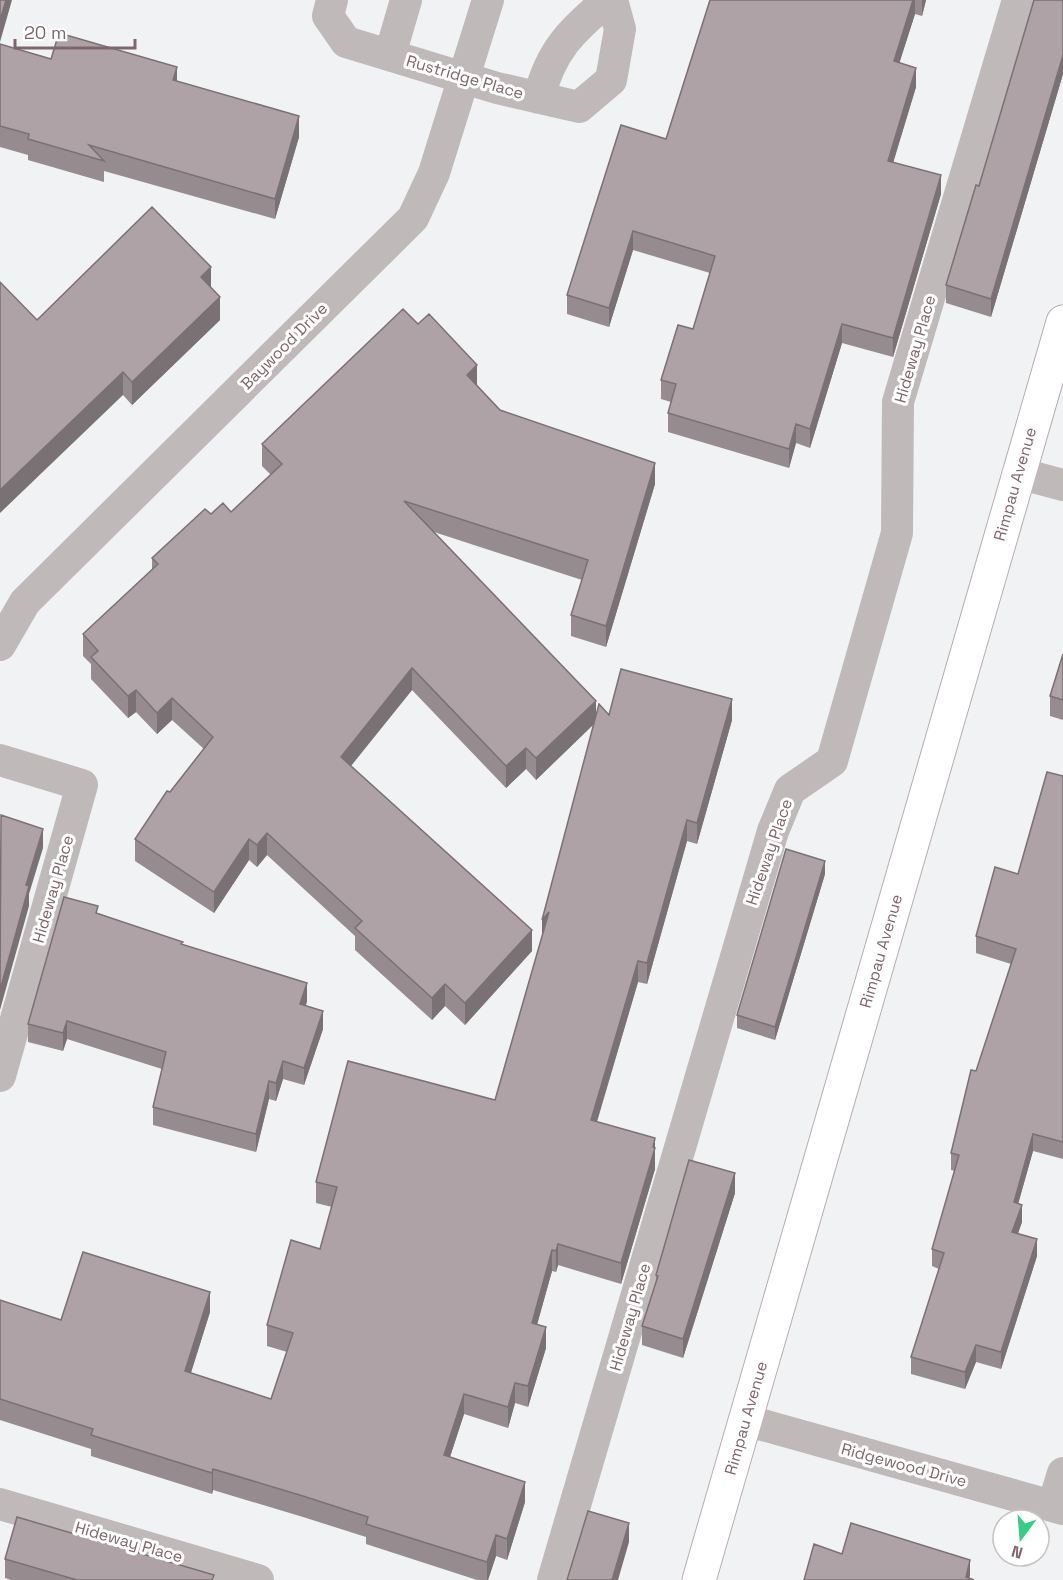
<svg xmlns="http://www.w3.org/2000/svg" width="1063" height="1580" font-family="'Space Grotesk',sans-serif">
	<style>
		.lines { fill: none; stroke-linecap: round; stroke-linejoin: round }
		.secondary-casing { stroke: #b6aeb0; stroke-width: 35 }
		.street { stroke: #c0b9ba; stroke-width: 32 }
		.secondary { stroke: #fff; stroke-width: 33 }
		.wall { fill: #968b8f }
		.shaded-wall { fill: #7a7174 }
		.building { fill: #afa2a6; stroke: #7a7174; stroke-width: 1.5 }
		.labels { text-anchor: middle; dominant-baseline: central; stroke-width: 6; stroke-linejoin: round; paint-order: stroke }
		.street-label { font-size: 16px; fill: #7e666c; stroke: #fff }
	</style>
	<rect width="100%" height="100%" fill="#f0f2f3"/>
	<g class="lines">
		<g class="secondary-casing">
			<path id="secondary" d="M 699,1580 L 1063,322"/>
		</g>
		<path class="street" d="M 332,0 L 328,16 L 346,42 L 497,88 L 579,107 L 611,80 L 620,29 L 612,0
			M 390,55 L 406,0
			M 539,98 C 550,51 572,30 608,0
			M 1018,473 L 1063,485
			M 0,645 L 25,602 L 413,218 L 434,173 L 488,0
			M 0,760 L 82,785 L 0,1076
			M 745,1420 L 1063,1509
			M 0,1504 L 258,1580
			M 1053,1506 L 1063,1473
			M 553,1580 L 773,831 L 790,790 L 832,761 L 897,533 L 898,402 L 1018,0"/>
		<use href="#secondary" class="secondary"/>
	</g>
	<path class="wall" d="M 710,0 L 926,0 L 922,16 L 915,14 L 899,63 L 916,87 L 893,162 L 941,194 L 893,357 L 842,343 L 810,448 L 796,443 L 789,468 L 668,432 L 668,413 L 671,402 L 661,399 L 661,380 L 693,329 L 710,273 L 633,250 L 609,327 L 567,314 L 567,295 L 666,139 Z
		M 1063,0 L 1063,74 L 991,317 L 946,303 L 946,285 L 979,186 Z
		M 0,44 L 51,59 L 177,81 L 299,137 L 275,219 L 104,171 L 104,182 L 28,160 L 28,155 L 0,147 Z
		M 211,288 L 220,320 L 132,405 L 123,395 L 37,320 Z
		M 477,386 L 500,410 L 655,484 L 606,647 L 571,636 L 571,615 L 582,580 L 434,532 L 596,714 L 732,720 L 697,844 L 687,841 L 647,984 L 638,982 L 597,1122 L 655,1138 L 655,1169 L 621,1284 L 558,1265 L 556,1272 L 552,1271 L 537,1324 L 546,1348 L 528,1407 L 515,1403 L 508,1428 L 464,1414 L 450,1457 L 525,1502 L 507,1560 L 496,1556 L 488,1580 L 477,1580 L 366,1544 L 366,1537 L 303,1517 L 213,1490 L 212,1494 L 91,1456 L 91,1449 L 0,1420 L 0,1300 L 61,1320 L 210,1312 L 191,1373 L 271,1399 L 287,1352 L 267,1346 L 267,1325 L 320,1249 L 332,1207 L 316,1203 L 316,1182 L 495,1100 L 542,937 L 593,725 L 536,780 L 526,769 L 506,788 L 412,690 L 351,766 L 532,951 L 465,1025 L 445,1006 L 432,1020 L 355,950 L 355,936 L 267,855 L 257,867 L 249,860 L 214,913 L 135,861 L 135,839 L 170,792 L 204,749 L 172,720 L 157,734 L 136,712 L 128,718 L 91,679 L 91,664 L 83,656 L 83,634 L 152,570 L 152,558 L 211,514 L 231,512 L 271,475 L 262,466 L 262,444 Z
		M 1063,654 L 1063,720 L 1050,716 L 1050,696 Z
		M 1063,776 L 1063,1159 L 1033,1151 L 1018,1203 L 1022,1222 L 1018,1234 L 1037,1256 L 1001,1369 L 976,1362 L 965,1389 L 911,1374 L 911,1357 L 939,1269 L 932,1266 L 932,1249 L 955,1171 L 951,1170 L 951,1153 L 976,1071 L 1011,964 L 976,953 L 976,936 L 1018,874 Z
		M 825,874 L 775,1040 L 737,1028 L 737,1015 Z
		M 98,913 L 183,945 L 307,1001 L 306,1006 L 323,1029 L 304,1085 L 283,1079 L 276,1101 L 269,1099 L 256,1152 L 153,1125 L 153,1107 L 162,1069 L 67,1039 L 63,1051 L 28,1042 L 28,1024 Z
		M 735,1193 L 683,1358 L 642,1345 L 642,1326 L 656,1282 L 656,1275 Z
		M 5,1559 L 214,1580 L 11,1580 L 5,1578 Z"/>
	<path class="shaded-wall" d="M 6,0 L 12,0 L 0,42 L 0,21 Z
		M 913,0 L 915,0 L 915,14 L 894,80 L 894,61 Z
		M 922,0 L 926,0 L 922,16 Z
		M 1063,55 L 1063,74 L 991,317 L 991,299 Z
		M 177,67 L 177,88 L 173,80 Z
		M 916,68 L 916,87 L 888,180 L 888,161 Z
		M 299,116 L 299,137 L 275,219 L 275,199 Z
		M 941,175 L 941,194 L 893,357 L 893,338 Z
		M 633,231 L 633,250 L 609,327 L 609,308 Z
		M 211,267 L 211,290 L 201,277 Z
		M 220,297 L 220,320 L 132,405 L 132,382 Z
		M 842,324 L 842,343 L 810,448 L 810,429 Z
		M 477,365 L 477,387 L 467,375 Z
		M 123,372 L 123,395 L 0,513 L 0,490 Z
		M 796,424 L 796,443 L 789,468 L 789,449 Z
		M 655,463 L 655,484 L 606,647 L 606,626 Z
		M 412,668 L 412,690 L 341,778 L 341,757 Z
		M 136,690 L 136,712 L 128,718 L 128,696 Z
		M 172,698 L 172,720 L 157,734 L 157,713 Z
		M 732,699 L 732,720 L 697,844 L 697,823 Z
		M 596,701 L 596,722 L 536,780 L 536,758 Z
		M 526,748 L 526,769 L 506,788 L 506,766 Z
		M 687,820 L 687,841 L 647,984 L 647,963 Z
		M 43,829 L 43,848 L 29,894 L 29,906 L 0,1010 L 0,990 L 26,885 Z
		M 267,833 L 267,855 L 257,867 L 257,845 Z
		M 249,839 L 249,860 L 214,913 L 214,892 Z
		M 825,861 L 825,874 L 775,1040 L 775,1027 Z
		M 549,912 L 542,941 L 542,920 Z
		M 532,930 L 532,951 L 465,1025 L 465,1003 Z
		M 638,961 L 638,982 L 591,1141 L 591,1120 Z
		M 307,983 L 307,1001 L 300,1022 L 300,1004 Z
		M 445,984 L 445,1006 L 432,1020 L 432,998 Z
		M 323,1011 L 323,1029 L 304,1085 L 304,1068 Z
		M 67,1021 L 67,1039 L 63,1051 L 63,1033 Z
		M 283,1061 L 283,1079 L 276,1101 L 276,1083 Z
		M 269,1081 L 269,1099 L 256,1152 L 256,1134 Z
		M 1033,1134 L 1033,1151 L 1014,1219 L 1014,1202 Z
		M 655,1138 L 655,1169 L 621,1284 L 621,1263 Z
		M 735,1173 L 735,1193 L 683,1358 L 683,1339 Z
		M 1022,1205 L 1022,1222 L 1012,1249 L 1012,1232 Z
		M 1037,1239 L 1037,1256 L 1001,1369 L 1001,1352 Z
		M 558,1244 L 558,1265 L 556,1272 L 556,1251 Z
		M 552,1250 L 552,1271 L 532,1343 L 532,1323 Z
		M 210,1292 L 210,1312 L 185,1391 L 185,1371 Z
		M 546,1327 L 546,1348 L 528,1407 L 528,1386 Z
		M 976,1345 L 976,1362 L 965,1389 L 965,1372 Z
		M 515,1383 L 515,1403 L 508,1428 L 508,1407 Z
		M 464,1394 L 464,1414 L 444,1475 L 444,1455 Z
		M 213,1469 L 213,1490 L 212,1494 L 212,1473 Z
		M 525,1482 L 525,1502 L 507,1560 L 507,1539 Z
		M 629,1523 L 629,1542 L 618,1580 L 612,1580 Z
		M 496,1535 L 496,1556 L 488,1580 L 487,1580 L 487,1562 Z
		M 970,1560 L 970,1575 L 969,1580 L 966,1577 Z"/>
	<path class="building" d="M 0,0 L 6,0 L 0,21 Z
		M 710,0 L 913,0 L 894,61 L 916,68 L 888,161 L 941,175 L 893,338 L 842,324 L 810,429 L 796,424 L 789,449 L 668,413 L 676,384 L 661,380 L 678,325 L 693,329 L 715,256 L 633,231 L 609,308 L 567,295 L 621,125 L 666,139 Z
		M 1034,0 L 1063,0 L 1063,55 L 991,299 L 946,285 L 976,185 L 979,186 Z
		M 59,33 L 177,67 L 173,80 L 299,116 L 275,199 L 89,145 L 104,161 L 28,139 L 29,134 L 0,126 L 0,44 L 51,59 Z
		M 152,207 L 211,267 L 201,277 L 220,297 L 132,382 L 123,372 L 0,490 L 0,282 L 37,320 Z
		M 403,309 L 418,324 L 429,314 L 477,365 L 467,375 L 500,410 L 655,463 L 606,626 L 571,615 L 588,560 L 404,501 L 596,701 L 536,758 L 526,748 L 506,766 L 412,668 L 341,757 L 532,930 L 465,1003 L 445,984 L 432,998 L 355,928 L 362,921 L 267,833 L 257,845 L 249,839 L 214,892 L 135,839 L 167,791 L 170,792 L 213,737 L 172,698 L 157,713 L 136,690 L 128,696 L 91,657 L 98,651 L 83,634 L 158,564 L 152,558 L 205,509 L 211,514 L 223,503 L 231,512 L 282,464 L 262,444 Z
		M 1063,654 L 1063,700 L 1050,696 Z
		M 621,669 L 732,699 L 697,823 L 687,820 L 647,963 L 638,961 L 591,1120 L 655,1138 L 653,1147 L 655,1148 L 621,1263 L 558,1244 L 556,1251 L 552,1250 L 532,1323 L 546,1327 L 528,1386 L 515,1383 L 508,1407 L 464,1394 L 444,1455 L 525,1482 L 507,1539 L 496,1535 L 487,1562 L 366,1524 L 368,1517 L 303,1496 L 213,1469 L 212,1473 L 91,1435 L 93,1429 L 0,1399 L 0,1300 L 61,1320 L 83,1252 L 210,1292 L 185,1371 L 271,1399 L 293,1333 L 267,1325 L 291,1240 L 320,1249 L 337,1187 L 316,1182 L 348,1061 L 495,1100 L 549,912 L 542,920 L 599,704 L 609,715 Z
		M 1047,772 L 1063,776 L 1063,1142 L 1033,1134 L 1014,1202 L 1022,1205 L 1012,1232 L 1037,1239 L 1001,1352 L 976,1345 L 965,1372 L 911,1357 L 944,1253 L 932,1249 L 959,1155 L 951,1153 L 971,1070 L 976,1071 L 1016,949 L 976,936 L 995,867 L 1018,874 Z
		M 1,815 L 43,829 L 26,885 L 29,886 L 0,990 Z
		M 786,849 L 825,861 L 775,1027 L 737,1015 Z
		M 64,897 L 98,906 L 96,913 L 183,942 L 181,944 L 307,983 L 300,1004 L 323,1011 L 304,1068 L 283,1061 L 276,1083 L 269,1081 L 256,1134 L 153,1107 L 166,1052 L 67,1021 L 63,1033 L 28,1024 Z
		M 689,1160 L 735,1173 L 683,1339 L 642,1326 L 658,1276 L 656,1275 Z
		M 588,1511 L 629,1523 L 612,1580 L 567,1580 Z
		M 17,1517 L 214,1575 L 212,1580 L 77,1580 L 5,1559 Z
		M 851,1523 L 970,1560 L 966,1577 L 974,1580 L 804,1580 L 814,1544 L 842,1554 Z"/>
	<g class="labels">
		<g class="street-label">
			<text transform="translate(465 77) rotate(16)">Rustridge Place</text>
			<text transform="translate(284 346) rotate(-45)">Baywood Drive</text>
			<text transform="translate(915 349) rotate(-74)">Hideway Place</text>
			<text transform="translate(1015 484) rotate(-74)">Rimpau Avenue</text>
			<text transform="translate(769 852) rotate(-71)">Hideway Place</text>
			<text transform="translate(53 889) rotate(-74)">Hideway Place</text>
			<text transform="translate(881 951) rotate(-74)">Rimpau Avenue</text>
			<text transform="translate(630 1317) rotate(-74)">Hideway Place</text>
			<text transform="translate(746 1418) rotate(-74)">Rimpau Avenue</text>
			<text transform="translate(904 1465) rotate(15)">Ridgewood Drive</text>
			<text transform="translate(129 1542) rotate(16)">Hideway Place</text>
		</g>
	</g>
	<g transform="translate(1021 1538) rotate(196)"><circle r="28" fill="#ffffff" stroke="#cbc2c4" stroke-width="1.5"/>
	<path d="M0-4.5L10 22L0 15L-10 22Z" fill="#35ce86"/>
	<text y="-9" font-size="16" font-weight="bold" text-anchor="middle" fill="#7e666c">N</text>
	</g>
	<path d="M15 39v9h120v-9" fill="none" stroke="#7e666c" stroke-width="3"/>
	<text x="24" y="39" font-size="18" fill="#7e666c" stroke="#ffffff" stroke-width="4.5" paint-order="stroke">20 m</text>
</svg>
